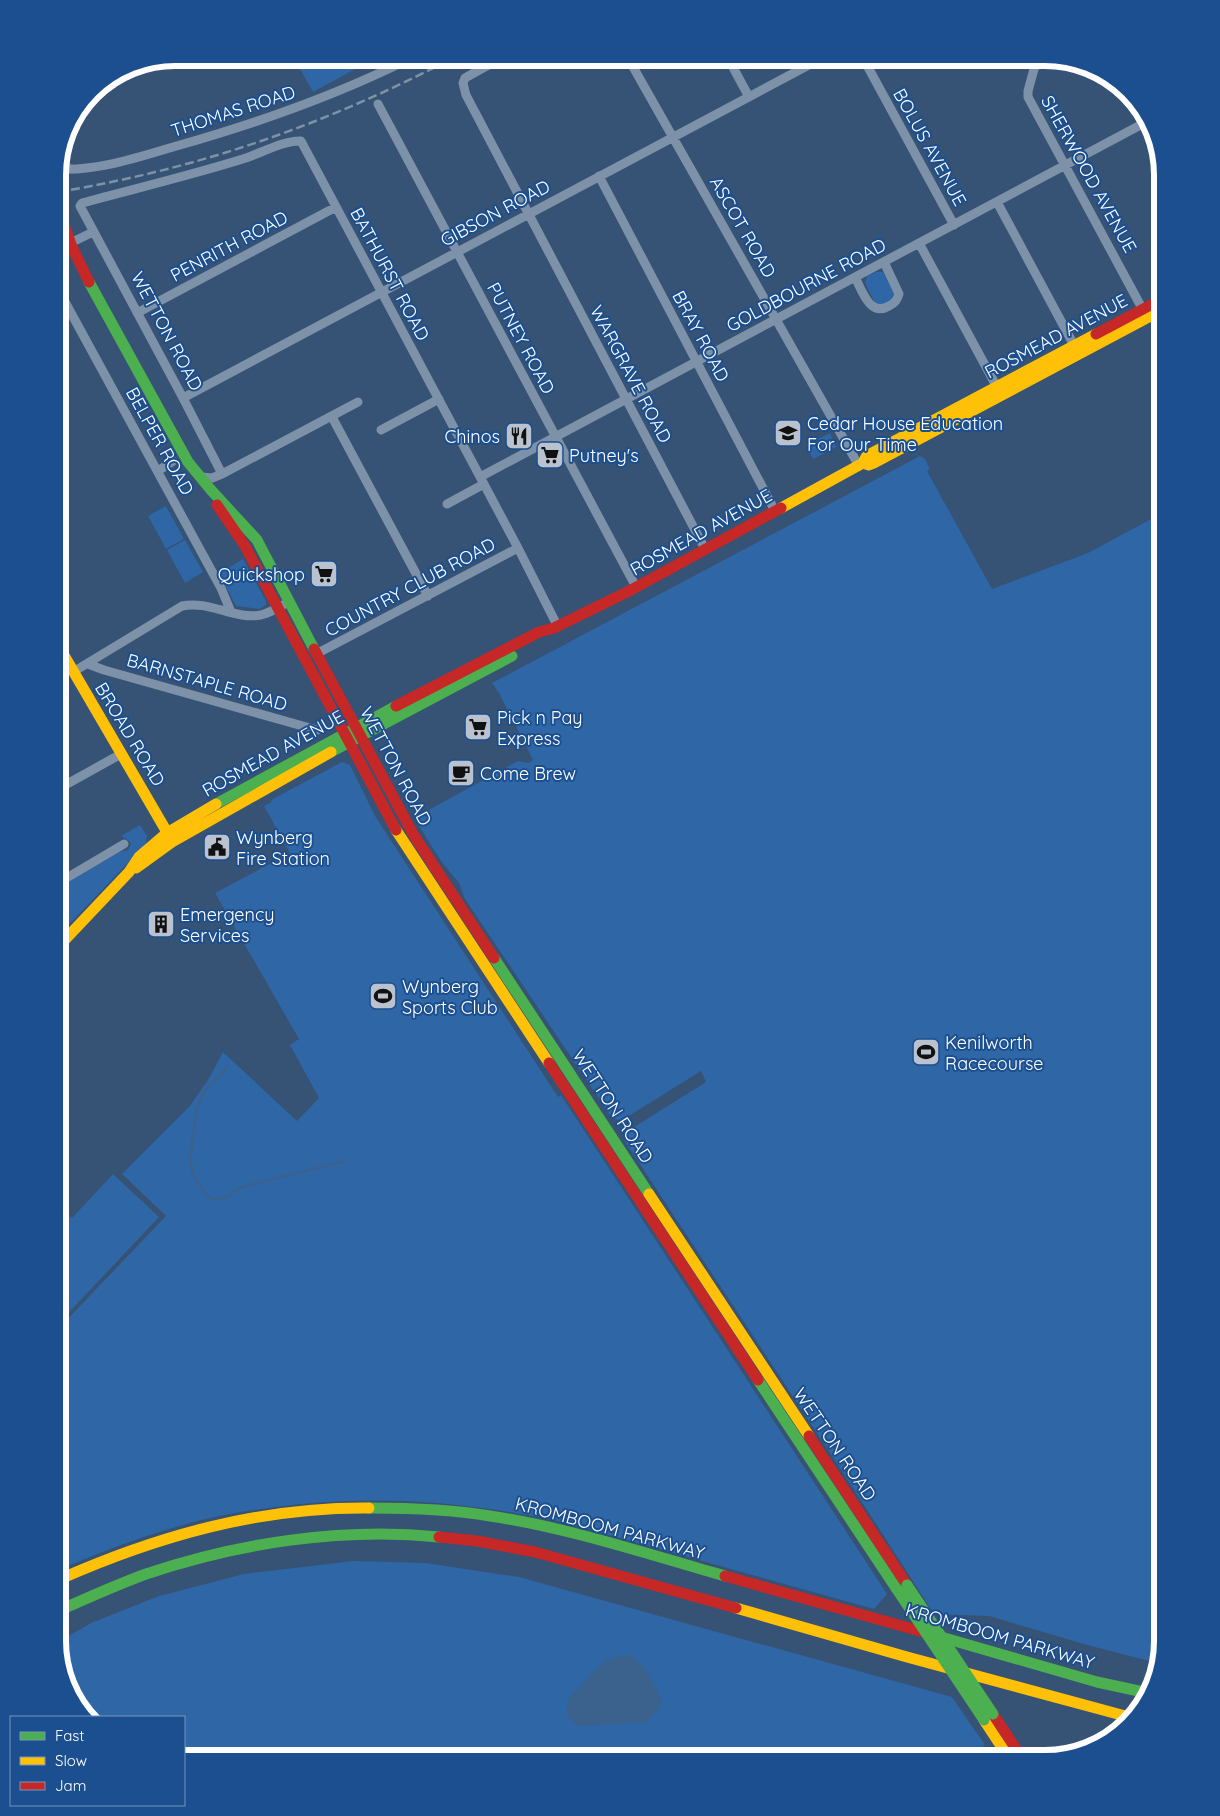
<svg xmlns="http://www.w3.org/2000/svg" width="1220" height="1816" font-family="Quicksand,sans-serif">
	<style>
		.green { fill: #2f66a5 }
		.water { fill: #3b618d }
		.lines { fill: none; stroke-linecap: round; stroke-linejoin: round }
		.stream { stroke: #3b618d; stroke-width: 2.5 }
		.street { stroke: #7d92a8; stroke-width: 9 }
		.fast { stroke: #4caf50; stroke-width: 11 }
		.slow { stroke: #ffc107; stroke-width: 11 }
		.jam { stroke: #c62828; stroke-width: 11 }
		.rail { stroke: #7e92a7; stroke-width: 2.5; stroke-dasharray: 9 4; stroke-linecap: butt }
		.fast-bridge { stroke: #4caf50; stroke-width: 11 }
		.jam-bridge { stroke: #c62828; stroke-width: 11 }
		.labels { text-anchor: middle; dominant-baseline: central; stroke-width: 4; stroke-linejoin: round; paint-order: stroke }
		.street-label { font-size: 18px; fill: #fff; stroke: #1b4f8f }
		.poi-label { font-size: 18px; fill: #fff; stroke: #1b4f8f; text-anchor: start }
		.rim { fill: none; stroke: #fff; stroke-width: 6 }
	</style>
	<rect width="100%" height="100%" fill="#365274"/>
	<path class="green" d="M 294,58 L 375,58 L 313,92 Z
		M 876,272 L 883,272 L 894,293 L 891,300 L 881,305 L 875,303 L 865,283 L 867,276 Z
		M 830,433 L 836,447 L 813,459 L 806,445 Z
		M 920,456 L 925,459 L 930,469 L 927,471 L 992,589 L 1088,553 L 1162,513 L 1162,1641 L 1157,1663 L 1087,1645 L 989,1616 L 934,1614 L 842,1471 L 624,1140 L 631,1129 L 706,1082 L 701,1071 L 624,1119 L 619,1120 L 612,1118 L 465,899 L 459,883 L 441,861 L 414,818 L 518,761 L 529,763 L 533,760 L 499,693 L 492,683 Z
		M 166,506 L 184,539 L 166,549 L 148,516 Z
		M 185,540 L 203,572 L 185,583 L 167,550 Z
		M 243,559 L 266,601 L 266,605 L 259,609 L 236,606 L 219,573 Z
		M 342,762 L 350,765 L 375,816 L 558,1097 L 561,1095 L 887,1594 L 874,1609 L 570,1524 C 465,1500 368,1493 261,1509 C 247,1511 233,1513 219,1516 C 163,1528 111,1548 58,1570 L 58,1329 L 166,1216 L 122,1174 L 189,1107 L 208,1080 L 223,1052 L 297,1121 L 319,1098 L 290,1045 L 299,1039 L 215,893 L 290,853 L 264,806 L 272,802 L 271,800 Z
		M 140,825 L 147,836 L 146,844 L 58,936 L 58,887 L 119,852 L 128,850 L 131,844 L 129,841 L 121,836 Z
		M 113,1174 L 159,1217 L 58,1324 L 58,1205 L 72,1218 Z
		M 353,1561 L 426,1563 L 519,1577 L 952,1697 L 985,1745 L 968,1758 L 184,1758 L 184,1717 L 91,1717 L 73,1699 L 58,1642 L 91,1623 L 159,1596 L 244,1574 Z"/>
	<path class="water" d="M 628,1655 C 646,1663 655,1685 662,1702 L 657,1711 L 646,1722 L 579,1726 L 567,1717 L 567,1701 L 601,1664 L 618,1656 Z"/>
	<g class="lines">
		<path class="stream" d="M 228,1066 L 204,1092 L 197,1109 L 190,1159 L 193,1175 L 206,1195 L 213,1199 L 225,1198 L 242,1187 L 345,1161"/>
		<path class="street" d="M 501,58 L 465,78 L 463,83 L 466,95 L 705,549
			M 628,58 L 859,466
			M 728,58 L 749,97
			M 863,58 L 954,225
			M 1050,58 L 1036,66 L 1034,69 L 1028,91 L 1028,97 L 1143,310
			M 378,104 L 636,587
			M 61,156 L 68,169
			M 58,169 C 96,171 137,158 173,147 C 255,124 335,96 411,58
			M 599,176 L 775,511
			M 997,202 L 1076,349
			M 919,243 L 999,391
			M 58,249 L 93,232
			M 855,277 C 862,291 870,317 889,306 C 895,303 897,300 899,294 L 884,262
			M 58,289 L 221,588 L 231,612
			M 137,313 L 336,207
			M 183,398 L 822,58
			M 332,417 L 428,596
			M 381,430 L 439,399
			M 158,471 L 173,461
			M 222,474 L 183,398 L 80,206 L 82,203 C 137,188 192,175 246,158 C 261,153 285,140 301,141 L 518,548 L 557,625
			M 201,477 L 212,478 L 222,474 L 358,402
			M 480,477 L 1148,121
			M 447,504 L 484,484
			M 316,654 L 518,548
			M 88,664 L 104,670 L 317,730
			M 73,672 L 182,606 C 209,600 235,620 261,615 C 269,613 276,609 283,605
			M 58,789 L 121,754
			M 58,883 L 124,844"/>
		<path class="fast" d="M 89,282 L 188,462 L 211,490 L 257,540 L 314,649
			M 331,752 L 512,656
			M 216,804 L 396,706
			M 494,958 L 649,1194
			M 758,1380 L 896,1588
			M 369,1508 C 409,1508 450,1509 490,1516 C 570,1528 647,1554 725,1576
			M 58,1611 C 87,1598 116,1585 146,1574 C 238,1543 342,1527 439,1537
			M 941,1637 L 1097,1682 L 1148,1693"/>
		<path class="slow" d="M 863,463 L 869,465 L 874,463 L 1162,310
			M 781,508 L 863,463 L 866,457 L 870,454 L 1096,334
			M 58,645 L 171,839
			M 396,830 L 549,1063
			M 136,868 L 172,842 L 331,752
			M 58,947 L 129,872 L 139,857 L 167,833 L 216,804
			M 649,1194 L 809,1436
			M 58,1580 C 157,1536 259,1507 369,1508
			M 736,1608 L 907,1657 L 1129,1717
			M 984,1720 L 1009,1758"/>
		<path class="jam" d="M 1096,334 L 1162,299
			M 217,505 L 245,546 L 396,830
			M 314,649 L 413,834 L 494,958
			M 396,706 L 539,632 L 554,628 L 631,590 L 781,508
			M 549,1063 L 758,1380
			M 809,1436 L 907,1585
			M 439,1537 L 477,1541 L 535,1552 L 736,1608
			M 725,1576 L 941,1637
			M 993,1714 L 1022,1758"/>
		<path class="rail" d="M 58,192 C 201,168 324,125 453,58"/>
		<path class="fast-bridge" d="M 907,1585 L 993,1714
			M 896,1588 L 984,1720"/>
		<path class="jam-bridge" d="M 58,209 L 72,247 L 89,282"/>
	</g>
	<defs>
		<g id="school-square" transform="scale(1.4375)"><rect x="-9" y="-9" width="18" height="18" rx="4" fill="#b9c2ce" stroke="#1b4f8f"/><path d="M0-5L7-2L0 1L-7-2ZM-4 1L0 2.5L4 1V4Q0 6-4 4Z" fill="#111"/></g>
		<g id="restaurant-square" transform="scale(1.4375)"><rect x="-9" y="-9" width="18" height="18" rx="4" fill="#b9c2ce" stroke="#1b4f8f"/><path d="M-5-6h1v4h1v-4h1v4h1v-4h1v5L-1.5 .5V6h-2V.5L-5-1ZM5-6V6H3V1.5H1.5Q1.5-4 5-6Z" fill="#111"/></g>
		<g id="supermarket-square" transform="scale(1.4375)"><rect x="-9" y="-9" width="18" height="18" rx="4" fill="#b9c2ce" stroke="#1b4f8f"/><path d="M-6-5.5h2.5l.6 2H6L4.5 2H-2.5L-4.4-4H-6ZM-1.5 3.2a1.3 1.3 0 1 0 .1 0ZM3 3.2a1.3 1.3 0 1 0 .1 0Z" fill="#111"/></g>
		<g id="cafe-square" transform="scale(1.4375)"><rect x="-9" y="-9" width="18" height="18" rx="4" fill="#b9c2ce" stroke="#1b4f8f"/><path d="M-5.5-4.5H6V0H3Q3 3.5 0 3.5H-2.5Q-5.5 3.5-5.5 0ZM3-3.2v2h1.7v-2ZM-6 4.5H4V6H-6Z" fill="#111"/></g>
		<g id="civic-square" transform="scale(1.4375)"><rect x="-9" y="-9" width="18" height="18" rx="4" fill="#b9c2ce" stroke="#1b4f8f"/><path d="M-.6-6.5H3V-4.5H.6V-3L4-1V1h2V6H-6V1h2V-1L-.6-3ZM-1.2 2.5V6h2.4V2.5Z" fill="#111"/></g>
		<g id="building-square" transform="scale(1.4375)"><rect x="-9" y="-9" width="18" height="18" rx="4" fill="#b9c2ce" stroke="#1b4f8f"/><path d="M-4-6H4V6H1V3H-1V6H-4ZM-2.5-4.3h1.7v1.8h-1.7ZM.8-4.3h1.7v1.8H.8ZM-2.5-1h1.7V.8h-1.7ZM.8-1h1.7V.8H.8Z" fill="#111"/></g>
		<g id="stadium-square" transform="scale(1.4375)"><rect x="-9" y="-9" width="18" height="18" rx="4" fill="#b9c2ce" stroke="#1b4f8f"/><path d="M0-5a6.5 5 0 1 0 0 10a6.5 5 0 1 0 0-10ZM-3.5-1.8h7v3.6h-7Z" fill="#111"/></g>
	</defs>
	<g fill-rule="evenodd">
		<use href="#school-square" x="788" y="433"/>
		<use href="#restaurant-square" x="519" y="436"/>
		<use href="#supermarket-square" x="550" y="455"/>
		<use href="#supermarket-square" x="324" y="574"/>
		<use href="#supermarket-square" x="478" y="727"/>
		<use href="#cafe-square" x="461" y="773"/>
		<use href="#civic-square" x="217" y="847"/>
		<use href="#building-square" x="161" y="924"/>
		<use href="#stadium-square" x="383" y="996"/>
		<use href="#stadium-square" x="926" y="1052"/>
	</g>
	<g class="labels">
		<g class="street-label">
			<text transform="translate(233 111) rotate(-18)">THOMAS ROAD</text>
			<text transform="translate(930 147) rotate(61)">BOLUS AVENUE</text>
			<text transform="translate(1089 174) rotate(61)">SHERWOOD AVENUE</text>
			<text transform="translate(495 213) rotate(-28)">GIBSON ROAD</text>
			<text transform="translate(743 227) rotate(60)">ASCOT ROAD</text>
			<text transform="translate(229 246) rotate(-28)">PENRITH ROAD</text>
			<text transform="translate(390 274) rotate(62)">BATHURST ROAD</text>
			<text transform="translate(806 285) rotate(-28)">GOLDBOURNE ROAD</text>
			<text transform="translate(167 331) rotate(62)">WETTON ROAD</text>
			<text transform="translate(701 336) rotate(62)">BRAY ROAD</text>
			<text transform="translate(1056 336) rotate(-28)">ROSMEAD AVENUE</text>
			<text transform="translate(521 338) rotate(62)">PUTNEY ROAD</text>
			<text transform="translate(631 374) rotate(62)">WARGRAVE ROAD</text>
			<text transform="translate(160 441) rotate(61)">BELPER ROAD</text>
			<text transform="translate(701 532) rotate(-29)">ROSMEAD AVENUE</text>
			<text transform="translate(410 587) rotate(-28)">COUNTRY CLUB ROAD</text>
			<text transform="translate(207 682) rotate(16)">BARNSTAPLE ROAD</text>
			<text transform="translate(130 734) rotate(59)">BROAD ROAD</text>
			<text transform="translate(273 753) rotate(-29)">ROSMEAD AVENUE</text>
			<text transform="translate(396 766) rotate(62)">WETTON ROAD</text>
			<text transform="translate(613 1106) rotate(57)">WETTON ROAD</text>
			<text transform="translate(835 1444) rotate(56)">WETTON ROAD</text>
			<text transform="translate(610 1528) rotate(15)">KROMBOOM PARKWAY</text>
			<text transform="translate(1000 1636) rotate(16)">KROMBOOM PARKWAY</text>
		</g>
		<g class="poi-label">
			<text x="807" y="423">Cedar House Education<tspan x="807" dy="21">For Our Time</tspan></text>
			<text x="500" y="436" text-anchor="end">Chinos</text>
			<text x="569" y="455">Putney's</text>
			<text x="305" y="574" text-anchor="end">Quickshop</text>
			<text x="497" y="717">Pick n Pay<tspan x="497" dy="21">Express</tspan></text>
			<text x="480" y="773">Come Brew</text>
			<text x="236" y="837">Wynberg<tspan x="236" dy="21">Fire Station</tspan></text>
			<text x="180" y="914">Emergency<tspan x="180" dy="21">Services</tspan></text>
			<text x="402" y="986">Wynberg<tspan x="402" dy="21">Sports Club</tspan></text>
			<text x="945" y="1042">Kenilworth<tspan x="945" dy="21">Racecourse</tspan></text>
		</g>
	</g>
	<path d="M0 0H1220V1816H0ZM175 66H1045A109 109 0 0 1 1154 175V1641A109 109 0 0 1 1045 1750H175A109 109 0 0 1 66 1641V175A109 109 0 0 1 175 66Z" fill="#1b4f8f" fill-rule="evenodd"/>
	<path class="rim" d="M175 66H1045A109 109 0 0 1 1154 175V1641A109 109 0 0 1 1045 1750H175A109 109 0 0 1 66 1641V175A109 109 0 0 1 175 66Z"/>
	<rect x="10" y="1716" width="175" height="90" fill="#1b4f8f" stroke="#7695bc"/>
	<rect x="20" y="1732" width="25" height="8" fill="#4caf50" stroke="#7695bc"/>
	<text x="55" y="1741" font-size="15" fill="#ffffff">Fast</text>
	<rect x="20" y="1757" width="25" height="8" fill="#ffc107" stroke="#7695bc"/>
	<text x="55" y="1766" font-size="15" fill="#ffffff">Slow</text>
	<rect x="20" y="1782" width="25" height="8" fill="#c62828" stroke="#7695bc"/>
	<text x="55" y="1791" font-size="15" fill="#ffffff">Jam</text>
</svg>
